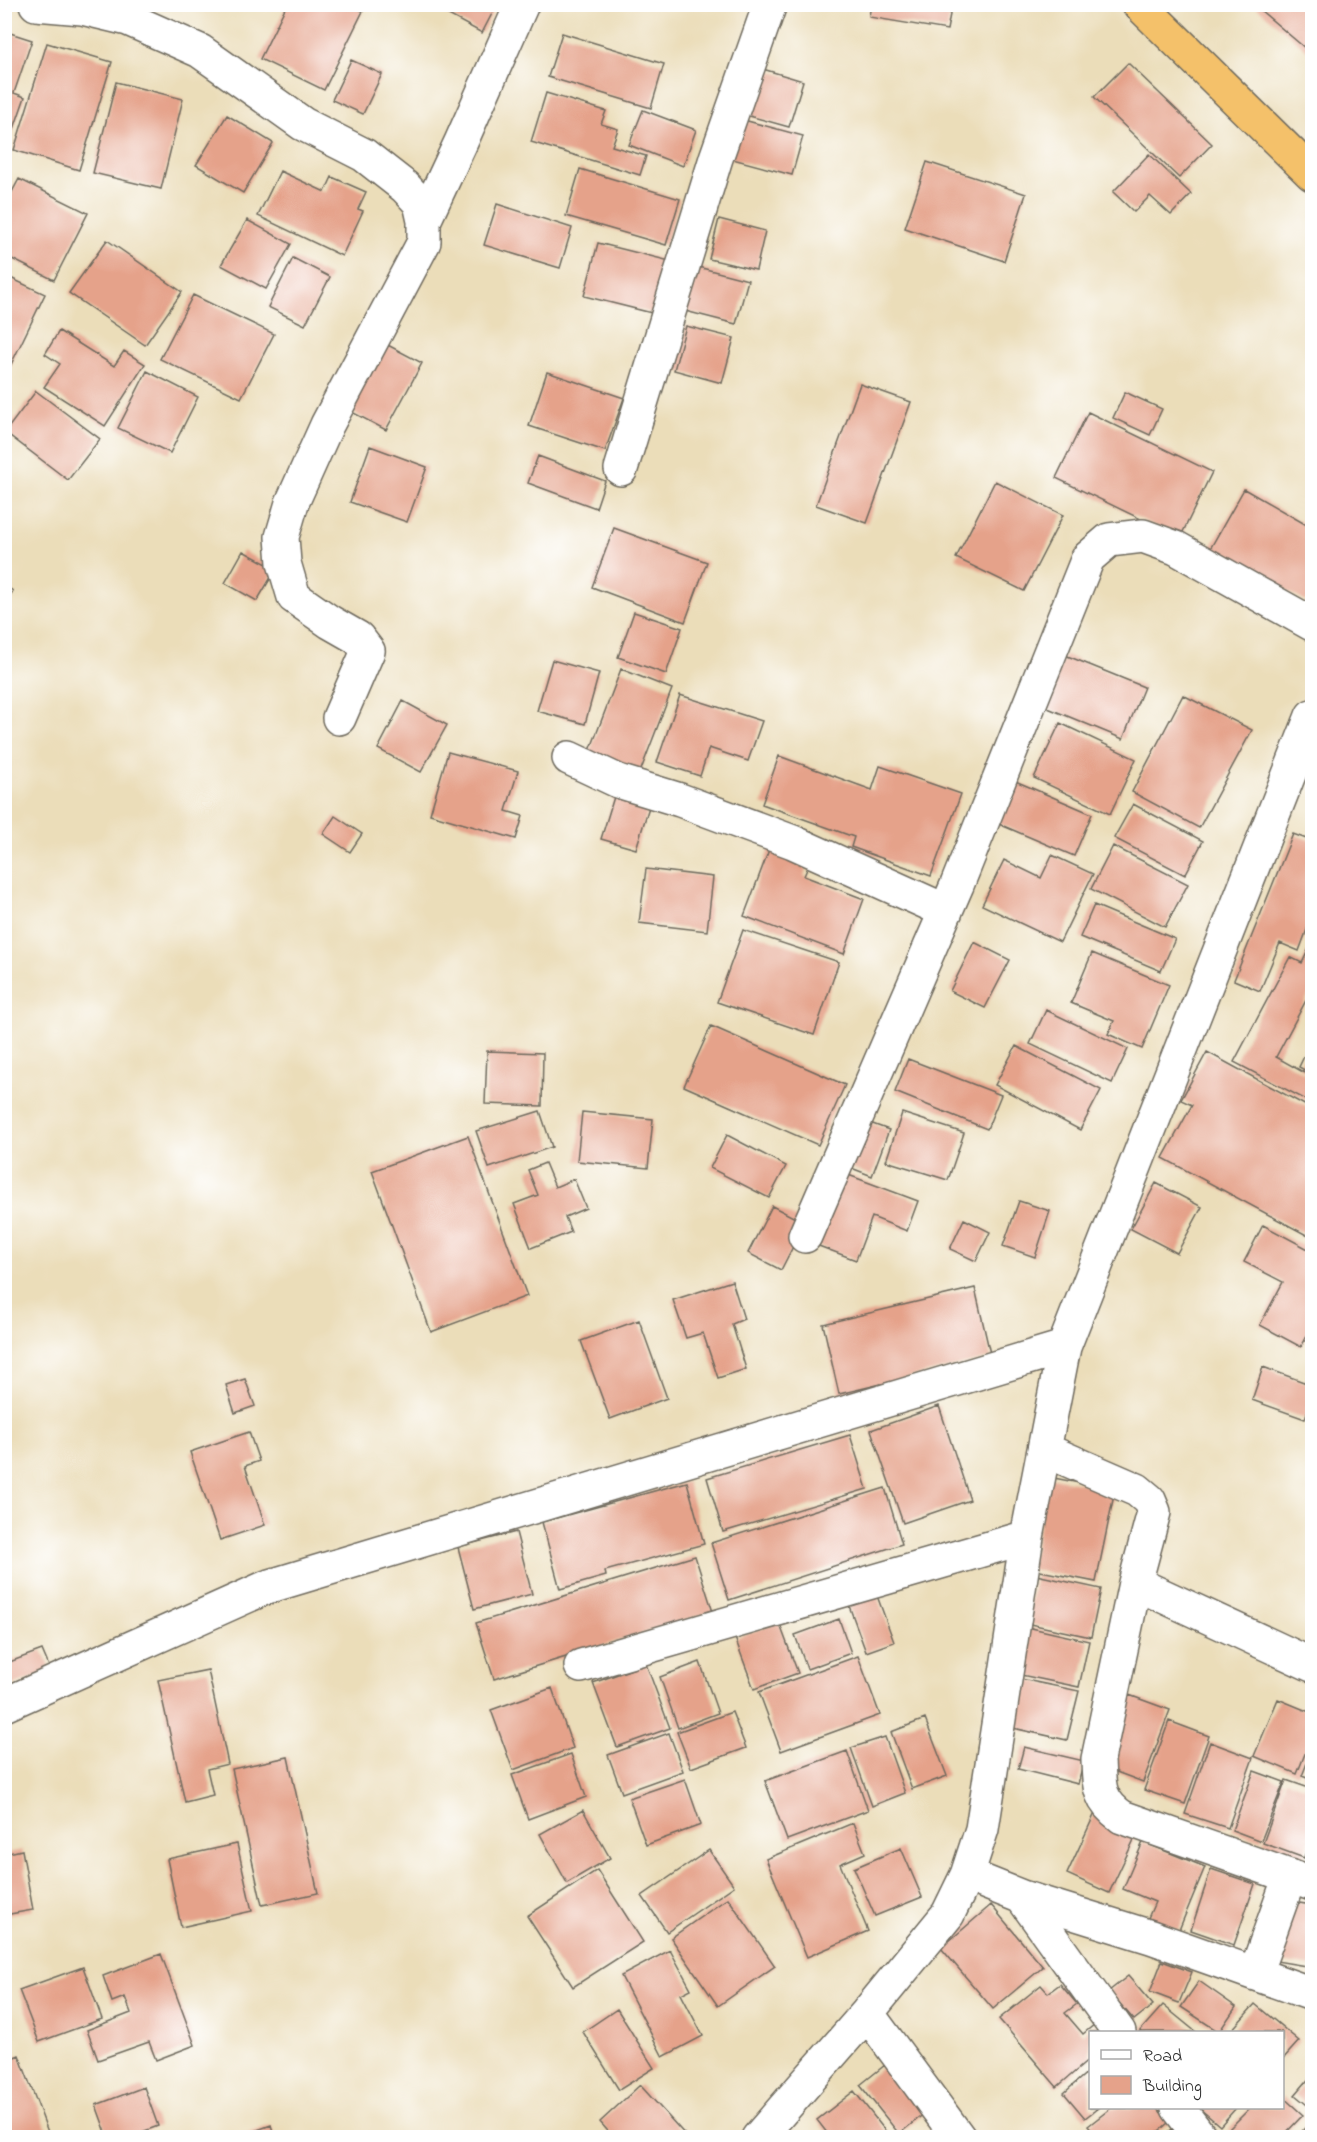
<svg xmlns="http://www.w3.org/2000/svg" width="1317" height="2142" font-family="'Indie Flower',sans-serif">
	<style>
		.building { fill: #e5a28a }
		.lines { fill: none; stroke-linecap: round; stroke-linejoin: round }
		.minor-casing { stroke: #6e695d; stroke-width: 36 }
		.highway-casing { stroke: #6e695d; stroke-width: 36 }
		.minor { stroke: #fff; stroke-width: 33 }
		.highway { stroke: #f4c16b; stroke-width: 33 }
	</style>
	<rect width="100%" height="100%" fill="#fff"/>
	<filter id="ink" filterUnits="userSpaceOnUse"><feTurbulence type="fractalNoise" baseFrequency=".0167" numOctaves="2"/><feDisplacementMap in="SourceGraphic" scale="12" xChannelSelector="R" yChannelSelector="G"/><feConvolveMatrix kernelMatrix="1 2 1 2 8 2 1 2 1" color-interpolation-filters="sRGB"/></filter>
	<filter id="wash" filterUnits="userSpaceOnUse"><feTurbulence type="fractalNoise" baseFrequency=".008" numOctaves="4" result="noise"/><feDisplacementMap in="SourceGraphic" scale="24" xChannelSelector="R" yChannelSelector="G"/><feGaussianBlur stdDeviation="1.35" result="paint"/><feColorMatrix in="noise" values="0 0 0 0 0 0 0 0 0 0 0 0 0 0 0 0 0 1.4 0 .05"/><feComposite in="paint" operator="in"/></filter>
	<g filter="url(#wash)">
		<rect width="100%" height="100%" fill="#ebddb9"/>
		<g id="blocks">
			<path class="building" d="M 287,4 L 349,4 L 363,11 L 324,90 L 260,59 Z
				M 445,4 L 497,4 L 482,33 L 441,11 Z
				M 871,4 L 952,4 L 947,30 L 869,17 Z
				M 1253,4 L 1312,4 L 1312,54 Z
				M 4,31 L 32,40 L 14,93 L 25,97 L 8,146 L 4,145 Z
				M 562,33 L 664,64 L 651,108 L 548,77 Z
				M 47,43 L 112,62 L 79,170 L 14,150 Z
				M 351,60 L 382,74 L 363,114 L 332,100 Z
				M 1128,63 L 1212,144 L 1179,178 L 1094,97 Z
				M 756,67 L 803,81 L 789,127 L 742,114 Z
				M 116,82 L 183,99 L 161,189 L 93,173 Z
				M 546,93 L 606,111 L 601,124 L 618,129 L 612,146 L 646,156 L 640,175 L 531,142 Z
				M 643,110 L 696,130 L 683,166 L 629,145 Z
				M 227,115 L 273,143 L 243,193 L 196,165 Z
				M 740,119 L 803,136 L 792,175 L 729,158 Z
				M 1149,154 L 1191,194 L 1171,215 L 1150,196 L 1134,212 L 1113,192 Z
				M 927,162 L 1026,194 L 1004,261 L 905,228 Z
				M 580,169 L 680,199 L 666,245 L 566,216 Z
				M 280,171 L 325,192 L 332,177 L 366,192 L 358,209 L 363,211 L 342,256 L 258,216 Z
				M 19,179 L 88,213 L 54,280 L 4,255 L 4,207 Z
				M 497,204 L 572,228 L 560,268 L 484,245 Z
				M 719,219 L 765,231 L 756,270 L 709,259 Z
				M 247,220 L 291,244 L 266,289 L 221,265 Z
				M 107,240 L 182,292 L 145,345 L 69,293 Z
				M 598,243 L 670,261 L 656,314 L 584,296 Z
				M 293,258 L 330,277 L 305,325 L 268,307 Z
				M 698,267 L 748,280 L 736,324 L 685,311 Z
				M 4,275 L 45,294 L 4,379 Z
				M 193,295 L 274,334 L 241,398 L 160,359 Z
				M 686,326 L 734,338 L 722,383 L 674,370 Z
				M 59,331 L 114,366 L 124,351 L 145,364 L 105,426 L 44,387 L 60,364 L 45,354 Z
				M 382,342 L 422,363 L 386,430 L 346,409 Z
				M 147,371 L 198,397 L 170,453 L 118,428 Z
				M 547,372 L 624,398 L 605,451 L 529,426 Z
				M 860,384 L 911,402 L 867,523 L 816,505 Z
				M 36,391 L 100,439 L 68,480 L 5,432 Z
				M 1125,392 L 1162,409 L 1150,435 L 1113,418 Z
				M 1088,412 L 1212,472 L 1180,538 L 1056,478 Z
				M 370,446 L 427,467 L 407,522 L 350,502 Z
				M 538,456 L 605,481 L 596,508 L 528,483 Z
				M 995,481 L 1063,515 L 1024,591 L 956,558 Z
				M 1244,489 L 1312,528 L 1312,591 L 1306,602 L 1210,549 Z
				M 614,528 L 707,562 L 685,622 L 592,587 Z
				M 243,551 L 276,569 L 257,601 L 225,583 Z
				M 4,585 L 13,591 L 4,605 Z
				M 634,612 L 682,628 L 666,674 L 618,657 Z
				M 1065,655 L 1144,687 L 1123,739 L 1043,706 Z
				M 552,660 L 599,673 L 585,724 L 537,711 Z
				M 621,669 L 672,689 L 639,775 L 588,756 Z
				M 680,695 L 762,721 L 748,761 L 709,748 L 700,776 L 657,762 Z
				M 1183,695 L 1252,730 L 1199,828 L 1132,792 Z
				M 403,701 L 447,725 L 421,772 L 378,749 Z
				M 1060,723 L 1136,759 L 1110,814 L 1034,778 Z
				M 448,752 L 518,771 L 506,811 L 523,816 L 516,839 L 430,814 Z
				M 779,756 L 872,790 L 880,766 L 961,794 L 931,876 L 851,847 L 854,837 L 762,804 Z
				M 1013,780 L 1092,814 L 1074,856 L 994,822 Z
				M 617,787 L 652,797 L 636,849 L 601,839 Z
				M 1133,804 L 1203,841 L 1185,875 L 1114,838 Z
				M 335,816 L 362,834 L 350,852 L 323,834 Z
				M 1293,834 L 1312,841 L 1312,916 L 1299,951 L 1280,943 L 1260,991 L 1234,980 Z
				M 1113,846 L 1188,884 L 1165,927 L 1091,889 Z
				M 770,847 L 810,862 L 804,876 L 864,899 L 844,954 L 744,916 Z
				M 1052,855 L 1093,874 L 1060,942 L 982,905 L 1004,860 L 1041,878 Z
				M 646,869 L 713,877 L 707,931 L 639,923 Z
				M 1094,905 L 1175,939 L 1161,971 L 1080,937 Z
				M 743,930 L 839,962 L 814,1035 L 717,1002 Z
				M 974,942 L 1010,960 L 985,1008 L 950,991 Z
				M 1312,942 L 1312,989 L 1276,1057 L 1312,1077 L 1312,1103 L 1234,1062 L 1290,957 L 1302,963 Z
				M 1092,953 L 1169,985 L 1142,1049 L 1108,1034 L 1114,1021 L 1071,1003 Z
				M 1046,1010 L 1128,1049 L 1112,1083 L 1030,1044 Z
				M 711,1026 L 845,1085 L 818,1145 L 684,1086 Z
				M 1312,1040 L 1312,1074 L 1299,1067 Z
				M 1016,1046 L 1101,1090 L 1080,1130 L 995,1085 Z
				M 487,1051 L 543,1053 L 542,1106 L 485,1104 Z
				M 1207,1052 L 1312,1109 L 1312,1238 L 1163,1158 L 1192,1105 L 1181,1100 Z
				M 908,1059 L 1001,1095 L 987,1129 L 895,1092 Z
				M 540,1111 L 552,1147 L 489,1168 L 476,1131 Z
				M 582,1112 L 653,1119 L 648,1168 L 577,1161 Z
				M 902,1113 L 964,1133 L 948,1180 L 886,1161 Z
				M 859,1119 L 889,1130 L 872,1176 L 841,1164 Z
				M 727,1135 L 786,1166 L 769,1198 L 710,1168 Z
				M 468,1136 L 527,1296 L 431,1332 L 372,1171 Z
				M 545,1163 L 555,1187 L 574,1179 L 586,1208 L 565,1217 L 571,1232 L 531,1248 L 514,1204 L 538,1195 L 528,1170 Z
				M 843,1173 L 918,1201 L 907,1231 L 872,1217 L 856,1260 L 816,1245 Z
				M 1156,1183 L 1202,1207 L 1177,1253 L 1131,1229 Z
				M 1019,1201 L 1050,1211 L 1035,1257 L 1003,1246 Z
				M 772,1206 L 805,1223 L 781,1270 L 748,1253 Z
				M 964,1219 L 990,1232 L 976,1261 L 950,1249 Z
				M 1263,1225 L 1312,1251 L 1312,1327 L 1301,1347 L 1260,1325 L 1283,1282 L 1244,1262 Z
				M 732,1281 L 744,1319 L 732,1324 L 746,1369 L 718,1378 L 703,1333 L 686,1338 L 673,1300 Z
				M 975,1288 L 991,1358 L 839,1394 L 823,1324 Z
				M 639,1320 L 667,1398 L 610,1419 L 581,1341 Z
				M 1263,1367 L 1312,1385 L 1312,1397 L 1305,1419 L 1252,1400 Z
				M 245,1379 L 255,1406 L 235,1413 L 226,1385 Z
				M 939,1406 L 970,1500 L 903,1523 L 871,1430 Z
				M 249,1432 L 259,1461 L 245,1466 L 265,1525 L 220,1540 L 190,1452 Z
				M 850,1435 L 867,1489 L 723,1532 L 707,1478 Z
				M 1049,1477 L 1115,1490 L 1096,1582 L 1030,1569 Z
				M 687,1482 L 704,1544 L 605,1571 L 606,1576 L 560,1589 L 542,1522 Z
				M 885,1488 L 902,1544 L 729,1600 L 711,1543 Z
				M 516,1532 L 532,1594 L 474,1609 L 458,1547 Z
				M 695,1556 L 713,1612 L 494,1679 L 476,1623 Z
				M 1036,1575 L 1101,1589 L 1091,1637 L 1025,1623 Z
				M 876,1593 L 894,1642 L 866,1652 L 848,1603 Z
				M 839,1619 L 851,1653 L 807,1669 L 795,1635 Z
				M 779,1622 L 798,1673 L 754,1689 L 735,1638 Z
				M 1027,1627 L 1089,1641 L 1079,1687 L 1016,1674 Z
				M 42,1650 L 51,1671 L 10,1686 L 4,1671 L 4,1664 Z
				M 858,1656 L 880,1715 L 781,1751 L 759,1692 Z
				M 700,1662 L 718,1713 L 678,1728 L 660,1677 Z
				M 646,1664 L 670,1728 L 617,1747 L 593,1683 Z
				M 208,1670 L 228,1764 L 207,1769 L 213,1795 L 185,1802 L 158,1680 Z
				M 1016,1678 L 1079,1691 L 1067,1740 L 1004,1726 Z
				M 552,1688 L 573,1748 L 513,1770 L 491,1710 Z
				M 1129,1695 L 1170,1710 L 1143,1782 L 1103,1767 Z
				M 1278,1699 L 1312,1713 L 1312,1736 L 1297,1774 L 1254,1756 Z
				M 732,1712 L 746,1748 L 691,1768 L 677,1732 Z
				M 925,1719 L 947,1776 L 912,1789 L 891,1732 Z
				M 1169,1721 L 1209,1736 L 1185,1804 L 1144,1790 Z
				M 669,1733 L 683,1771 L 622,1793 L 608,1755 Z
				M 885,1737 L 905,1793 L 872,1806 L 851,1748 Z
				M 1210,1742 L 1253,1758 L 1228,1828 L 1185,1814 Z
				M 1024,1747 L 1084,1761 L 1078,1784 L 1018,1769 Z
				M 1312,1750 L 1312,1780 L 1302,1776 Z
				M 847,1751 L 868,1810 L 787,1840 L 765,1781 Z
				M 571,1754 L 586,1797 L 528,1819 L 512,1775 Z
				M 288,1757 L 318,1893 L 262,1905 L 232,1769 Z
				M 1254,1771 L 1284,1782 L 1261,1841 L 1232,1830 Z
				M 685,1779 L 701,1825 L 646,1845 L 629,1798 Z
				M 1286,1780 L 1312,1789 L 1312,1833 L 1304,1858 L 1263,1843 Z
				M 583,1810 L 610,1858 L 567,1883 L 540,1834 Z
				M 1096,1811 L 1138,1831 L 1109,1893 L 1067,1874 Z
				M 853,1823 L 865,1853 L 840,1864 L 868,1931 L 807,1957 L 766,1859 Z
				M 1143,1842 L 1205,1867 L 1179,1930 L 1148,1918 L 1155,1902 L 1123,1889 Z
				M 237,1844 L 252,1911 L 181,1927 L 167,1859 Z
				M 901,1848 L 922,1897 L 875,1916 L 854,1868 Z
				M 22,1850 L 33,1910 L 4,1915 L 4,1854 Z
				M 709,1850 L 734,1886 L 667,1932 L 642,1896 Z
				M 1211,1869 L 1255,1884 L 1234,1945 L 1191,1930 Z
				M 597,1870 L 643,1942 L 573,1987 L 527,1916 Z
				M 728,1898 L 775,1966 L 718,2006 L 671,1938 Z
				M 1286,1901 L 1312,1905 L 1312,1967 L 1276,1961 Z
				M 991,1905 L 1043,1967 L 993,2009 L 941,1948 Z
				M 670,1950 L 691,1989 L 681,1994 L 703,2036 L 663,2057 L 621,1976 Z
				M 161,1954 L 195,2045 L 156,2060 L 149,2042 L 98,2060 L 87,2030 L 131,2013 L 125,1997 L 112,2002 L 103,1976 Z
				M 1162,1961 L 1192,1972 L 1179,2003 L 1150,1992 Z
				M 83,1967 L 102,2019 L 39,2042 L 19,1990 Z
				M 1128,1976 L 1153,2005 L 1134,2020 L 1109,1991 Z
				M 1199,1981 L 1236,2007 L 1219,2032 L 1181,2007 Z
				M 1060,1984 L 1077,2004 L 1065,2013 L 1083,2034 L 1095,2024 L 1103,2032 L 1090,2032 L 1090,2059 L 1057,2087 L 999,2019 L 1041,1985 L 1048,1993 Z
				M 1255,2004 L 1299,2041 L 1282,2060 L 1282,2032 L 1230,2032 Z
				M 1163,2005 L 1196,2032 L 1139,2032 Z
				M 617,2009 L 654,2068 L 619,2090 L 583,2032 Z
				M 19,2055 L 48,2132 L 33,2138 L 5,2138 L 5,2061 Z
				M 885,2065 L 925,2113 L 899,2134 L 860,2085 Z
				M 1090,2070 L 1090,2108 L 1098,2108 L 1085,2118 L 1064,2093 Z
				M 1312,2075 L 1312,2109 L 1295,2095 Z
				M 640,2085 L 688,2138 L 614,2138 L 600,2122 Z
				M 144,2087 L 158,2126 L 126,2138 L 108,2138 L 96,2105 Z
				M 854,2091 L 891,2138 L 831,2138 L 817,2120 Z
				M 1282,2096 L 1303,2115 L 1281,2138 L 1238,2138 L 1229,2129 L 1250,2108 L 1282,2108 Z
				M 1111,2108 L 1157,2108 L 1169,2122 L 1151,2138 L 1098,2138 L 1088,2126 Z
				M 1199,2108 L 1236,2108 L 1220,2126 Z
				M 1312,2120 L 1312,2138 L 1296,2138 Z
				M 271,2125 L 275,2138 L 238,2138 L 238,2137 Z
				M 1172,2129 L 1180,2138 L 1162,2138 Z"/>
		</g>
	</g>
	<g filter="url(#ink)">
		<use href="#blocks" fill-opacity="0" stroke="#6e695d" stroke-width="1.5"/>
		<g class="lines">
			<g class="minor-casing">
				<path id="minor" d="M 36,4 L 82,8 L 128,19 L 200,51 L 303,124 L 364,155 L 405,187 L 420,203 L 424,221 L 424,242 L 327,425 L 292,503 L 282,537 L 284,563 L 294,597 L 330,622 L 358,638 L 368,651 L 339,718
					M 424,221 L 461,142 L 522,4
					M 621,469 L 716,158 L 770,4
					M 569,758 L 618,781 L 680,800 L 793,842 L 946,911
					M 805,1236 L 957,885 L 1088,558 L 1109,540 L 1143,536 L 1176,548 L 1312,624
					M 1045,1450 L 1137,1490 L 1149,1500 L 1154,1512 L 1135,1583 L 1312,1665
					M 1135,1583 L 1098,1759 C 1099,1786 1098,1800 1122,1817 L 1312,1884
					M 581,1666 L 1027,1537
					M 4,1705 L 267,1587 L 1064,1347
					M 967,1875 L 1022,1897 L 1151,1937 L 1312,1994
					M 1022,1897 L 1119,2032
					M 1255,1974 L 1290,1876
					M 867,2013 L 959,2138
					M 1178,2108 L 1201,2138
					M 758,2138 L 867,2013 L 948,1914 L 967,1875 L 982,1829 L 1027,1537 L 1064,1347 L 1312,716"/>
			</g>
			<g class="highway-casing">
				<path id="highway" d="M 1139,4 L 1312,174"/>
			</g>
			<use href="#minor" class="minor"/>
			<use href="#highway" class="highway"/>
		</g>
	</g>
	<rect width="1317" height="2142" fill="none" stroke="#fff" stroke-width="24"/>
	<rect x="1089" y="2031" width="195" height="78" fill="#ffffff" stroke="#aaaaaa" stroke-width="1.5"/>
	<rect x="1101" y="2050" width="30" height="9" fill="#ffffff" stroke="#aaaaaa" stroke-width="1.5"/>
	<text x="1143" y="2061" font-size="18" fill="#2b2b2b">Road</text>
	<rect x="1101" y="2076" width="30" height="18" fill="#e5a28a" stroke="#aaaaaa" stroke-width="1.5"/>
	<text x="1143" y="2091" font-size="18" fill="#2b2b2b">Building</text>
</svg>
